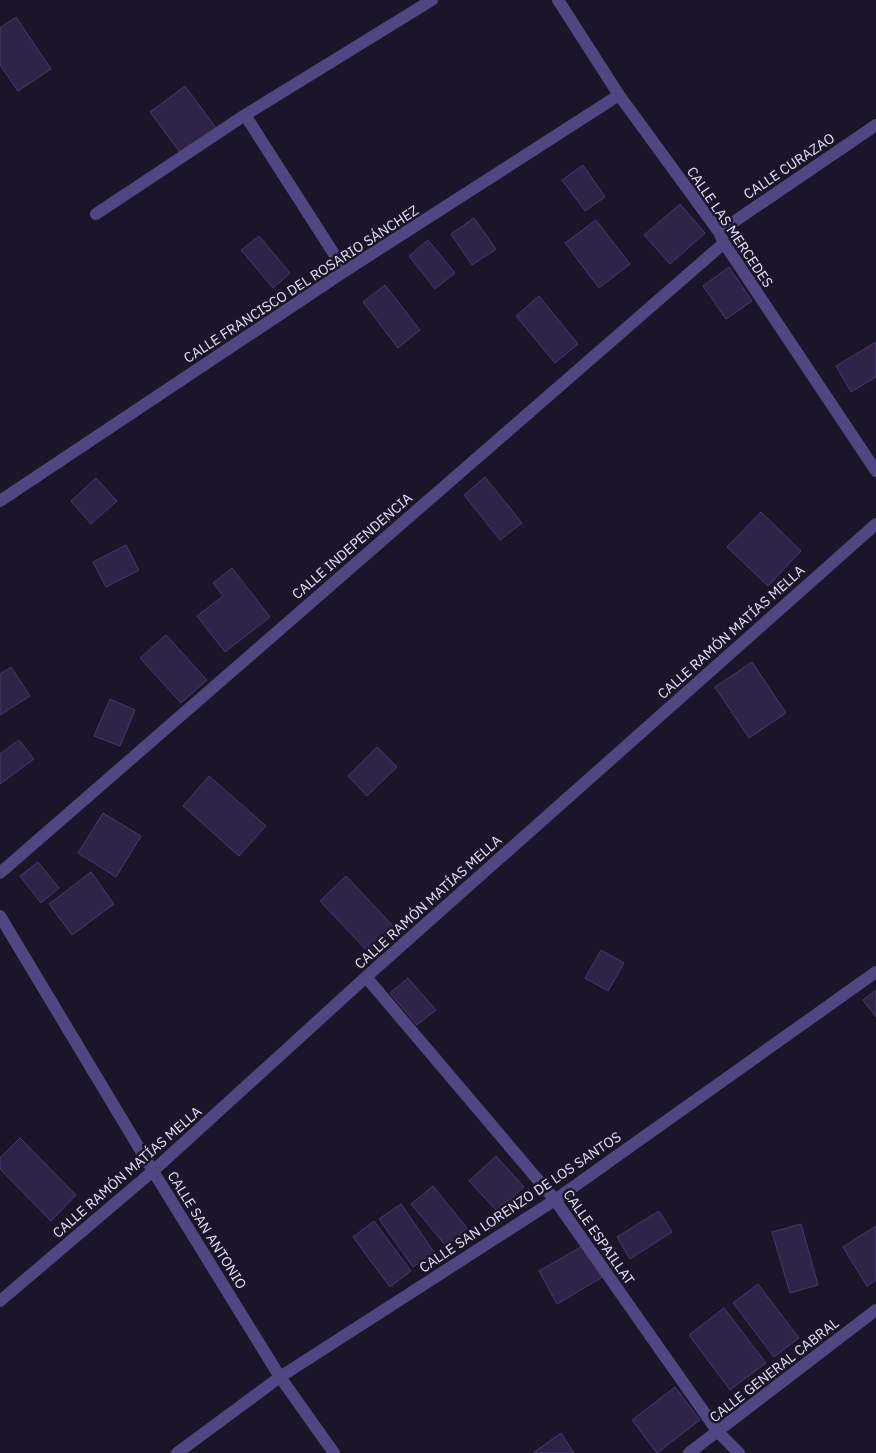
<svg xmlns="http://www.w3.org/2000/svg" width="876" height="1453" font-family="'IBM Plex Sans',sans-serif">
	<style>
		.building { fill: #2f2347; stroke: #4a3870 }
		.lines { fill: none; stroke-linecap: round; stroke-linejoin: round }
		.minor { stroke: #504681; stroke-width: 12 }
		.labels { text-anchor: middle; dominant-baseline: central; stroke-width: 5; stroke-linejoin: round; paint-order: stroke }
		.street-label { font-size: 14px; fill: #e7e1fb; stroke: #1b1529 }
	</style>
	<rect width="100%" height="100%" fill="#1b1529"/>
	<path class="building" d="M 16,17 L 51,69 L 18,91 L 0,65 L 0,28 Z
		M 185,86 L 217,129 L 182,155 L 150,112 Z
		M 583,165 L 605,197 L 585,211 L 562,180 Z
		M 680,204 L 705,233 L 670,264 L 644,235 Z
		M 474,218 L 496,249 L 472,265 L 451,234 Z
		M 596,220 L 630,264 L 599,288 L 565,243 Z
		M 259,236 L 290,273 L 273,288 L 241,250 Z
		M 428,240 L 455,273 L 435,289 L 409,256 Z
		M 729,267 L 752,301 L 726,319 L 703,286 Z
		M 385,285 L 420,330 L 398,348 L 363,302 Z
		M 539,296 L 578,344 L 555,363 L 516,316 Z
		M 876,342 L 876,377 L 851,392 L 836,366 Z
		M 485,477 L 522,523 L 500,540 L 464,495 Z
		M 96,478 L 117,501 L 91,524 L 71,501 Z
		M 761,512 L 801,551 L 768,586 L 727,547 Z
		M 126,545 L 139,570 L 106,587 L 93,562 Z
		M 232,568 L 270,617 L 225,652 L 197,616 L 223,596 L 213,583 Z
		M 166,635 L 207,680 L 181,703 L 140,658 Z
		M 752,662 L 786,713 L 749,738 L 715,687 Z
		M 11,667 L 30,696 L 0,715 L 0,674 Z
		M 110,699 L 135,710 L 120,746 L 94,736 Z
		M 19,740 L 34,759 L 0,784 L 0,754 Z
		M 377,747 L 397,767 L 367,796 L 348,776 Z
		M 209,776 L 266,826 L 239,856 L 183,806 Z
		M 103,813 L 141,836 L 116,877 L 78,853 Z
		M 38,862 L 59,888 L 41,903 L 20,876 Z
		M 91,872 L 114,904 L 72,935 L 49,904 Z
		M 346,876 L 395,928 L 369,953 L 320,901 Z
		M 601,950 L 624,963 L 608,991 L 585,978 Z
		M 408,978 L 436,1010 L 417,1025 L 390,993 Z
		M 876,990 L 876,1017 L 863,1000 Z
		M 20,1138 L 76,1195 L 51,1221 L 0,1169 L 0,1158 Z
		M 496,1156 L 524,1187 L 497,1211 L 469,1181 Z
		M 433,1186 L 467,1228 L 446,1246 L 411,1204 Z
		M 401,1204 L 434,1252 L 413,1267 L 379,1219 Z
		M 659,1211 L 672,1232 L 630,1259 L 617,1237 Z
		M 374,1221 L 411,1271 L 390,1287 L 353,1237 Z
		M 801,1224 L 818,1285 L 790,1293 L 772,1232 Z
		M 876,1226 L 876,1280 L 867,1286 L 843,1247 Z
		M 588,1243 L 606,1275 L 557,1304 L 539,1271 Z
		M 758,1284 L 799,1338 L 774,1357 L 733,1303 Z
		M 724,1308 L 766,1363 L 730,1390 L 689,1335 Z
		M 675,1387 L 700,1420 L 657,1453 L 632,1420 Z
		M 561,1433 L 574,1453 L 533,1453 Z"/>
	<g class="lines">
		<path class="minor" d="M 558,0 L 619,95 L 719,232 L 724,243 L 876,471
			M 245,115 L 345,271
			M 96,214 L 245,115 L 432,0
			M 719,232 L 876,125
			M 0,501 L 345,271 L 619,95
			M 0,873 L 724,243
			M 0,916 L 153,1171 L 280,1377 L 334,1453
			M 366,977 L 555,1200 L 718,1432 L 739,1453
			M 0,1301 L 153,1171 L 366,977 L 876,524
			M 177,1453 L 280,1377 L 555,1200 L 876,972
			M 689,1453 L 876,1310"/>
	</g>
	<g class="labels">
		<g class="street-label">
			<text transform="translate(789 166) rotate(-34)">CALLE CURAZAO</text>
			<text transform="translate(730 227) rotate(56)">CALLE LAS MERCEDES</text>
			<text transform="translate(301 284) rotate(-33)">CALLE FRANCISCO DEL ROSARIO SÁNCHEZ</text>
			<text transform="translate(352 546) rotate(-41)">CALLE INDEPENDENCIA</text>
			<text transform="translate(731 632) rotate(-42)">CALLE RAMÓN MATÍAS MELLA</text>
			<text transform="translate(428 902) rotate(-42)">CALLE RAMÓN MATÍAS MELLA</text>
			<text transform="translate(127 1172) rotate(-41)">CALLE RAMÓN MATÍAS MELLA</text>
			<text transform="translate(520 1202) rotate(-34)">CALLE SAN LORENZO DE LOS SANTOS</text>
			<text transform="translate(207 1230) rotate(58)">CALLE SAN ANTONIO</text>
			<text transform="translate(599 1237) rotate(55)">CALLE ESPAILLAT</text>
			<text transform="translate(774 1370) rotate(-38)">CALLE GENERAL CABRAL</text>
		</g>
	</g>
</svg>
